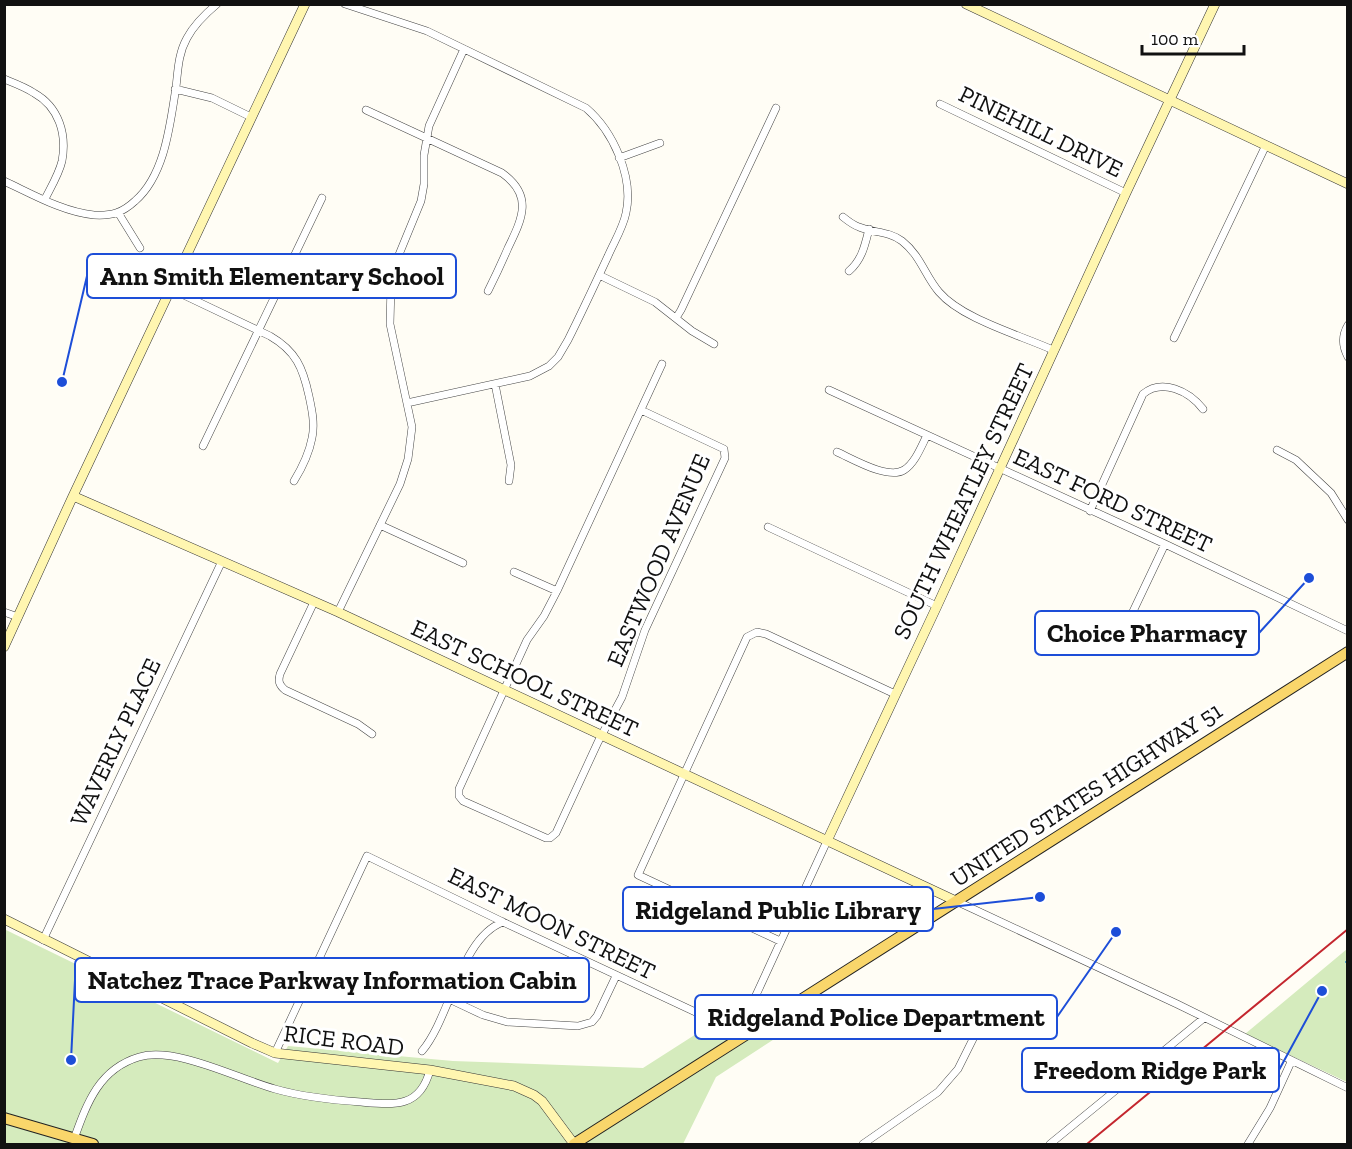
<svg xmlns="http://www.w3.org/2000/svg" width="1352" height="1149" font-family="'Zilla Slab',serif">
	<style>
		.green { fill: #d5ebbd }
		.lines { fill: none; stroke-linecap: round; stroke-linejoin: round }
		.stream { stroke: #3f96cf; stroke-width: 2 }
		.street-casing { stroke: #444; stroke-width: 8 }
		.secondary-casing { stroke: #333; stroke-width: 10 }
		.primary-casing { stroke: #222; stroke-width: 12 }
		.street { stroke: #fff; stroke-width: 7 }
		.secondary { stroke: #fff6b0; stroke-width: 9 }
		.primary { stroke: #f9d66b; stroke-width: 10 }
		.rail { stroke: #c4262e; stroke-width: 2 }
		.labels { text-anchor: middle; dominant-baseline: central; stroke-width: 6; stroke-linejoin: round; paint-order: stroke }
		.street-label { font-size: 24px; fill: #111; stroke: #fff }
		.leader { fill: none; stroke: #1d4ed8; stroke-width: 2 }
		.callout-dot { fill: #1d4ed8; stroke: #fff; stroke-width: 2 }
		.callout { fill: #fff; stroke: #1d4ed8; stroke-width: 2 }
		.callout-label { font-size: 26px; text-anchor: middle; font-weight: bold; fill: #111 }
	</style>
	<rect width="100%" height="100%" fill="#fffdf5"/>
	<path class="green" d="M 4,929 L 278,1063 L 288,1046 L 453,1061 L 643,1068 L 754,997 L 779,1036 L 716,1077 L 683,1144 L 5,1144 Z
		M 1347,949 L 1347,1082 L 1245,1034 Z"/>
	<g class="lines">
		<path class="stream" d="M 1346,962 L 1348,961"/>
		<g class="street-casing">
			<path id="street" d="M 345,4 L 427,31 L 586,108 C 613,131 634,177 626,213 C 623,228 614,242 608,256 C 595,284 582,312 568,340 L 558,357 L 549,366 L 530,376 L 407,403
				M 4,79 C 14,83 25,87 34,93 C 59,107 67,134 62,161 C 59,174 51,187 45,199
				M 175,89 L 212,98 L 251,117
				M 940,104 L 1126,193
				M 366,110 L 502,173 C 534,196 522,219 508,248 C 502,262 495,277 488,291
				M 619,158 L 660,143
				M 4,181 C 32,194 63,212 94,215 C 112,216 122,213 135,201 C 165,175 170,125 176,87 C 178,71 178,54 187,38 C 194,25 205,14 217,4
				M 119,214 L 140,248
				M 843,217 C 848,221 853,225 859,227 C 873,233 889,231 902,241 C 921,256 925,276 939,292 C 962,319 1020,335 1053,350
				M 849,271 C 862,260 865,245 869,229
				M 599,275 L 655,302 L 692,331 L 714,344
				M 171,289 L 270,336 C 296,351 303,368 309,396 C 312,410 315,424 312,438 C 309,454 302,468 294,481
				M 676,318 L 681,310 L 776,108
				M 1348,325 C 1342,335 1342,346 1348,357
				M 1174,338 L 1266,145
				M 495,384 L 511,465 L 509,481
				M 829,390 L 1165,544 L 1348,631
				M 641,410 L 724,449 L 725,458 L 645,630 L 622,697 L 598,742 L 556,833 L 550,838 L 546,838 L 463,801 L 459,796 L 459,789 L 527,640 L 544,616 L 557,591 L 662,364
				M 203,446 L 322,198
				M 1277,450 L 1296,460 L 1331,493 L 1348,520
				M 837,452 C 853,459 888,480 904,470 C 915,463 921,447 927,435
				M 1090,511 L 1143,394 C 1162,378 1189,391 1203,409
				M 380,525 L 463,563
				M 768,527 L 937,606
				M 514,572 L 557,591
				M 314,602 L 280,674 C 278,681 279,685 285,690 L 358,724 L 372,734
				M 4,612 L 18,617
				M 338,612 L 400,484 L 408,459 L 412,427 L 390,324 L 391,285 L 398,257 L 421,201 L 424,184 L 424,155 L 429,126 L 464,49
				M 1128,622 L 1165,544
				M 956,901 L 1177,1004 L 1348,1088
				M 43,940 L 222,561
				M 780,941 L 638,875 L 747,637 L 757,632 L 766,634 L 895,694
				M 449,999 L 483,1015 L 507,1022 L 578,1026 L 592,1022 L 597,1016 L 616,976
				M 422,1051 C 451,1017 460,938 503,922
				M 275,1053 L 367,856 L 503,922 L 721,1024 C 733,1022 743,1015 751,1006 L 827,841
				M 74,1139 C 87,1103 99,1069 139,1057 C 176,1046 238,1079 275,1089 C 303,1097 332,1100 361,1102 C 395,1105 420,1108 430,1070
				M 863,1144 L 938,1092 L 958,1069 L 985,1015
				M 1050,1144 L 1204,1018
				M 1248,1144 L 1270,1108 L 1291,1062"/>
		</g>
		<g class="secondary-casing">
			<path id="secondary" d="M 966,4 L 1348,184
				M 73,496 L 338,612 L 956,901
				M 4,647 L 73,496 L 305,4
				M 827,841 L 937,606 L 1126,193 L 1215,4
				M 4,919 L 252,1043 L 275,1053 L 430,1070 L 514,1086 L 534,1095 L 542,1101 L 574,1144"/>
		</g>
		<g class="primary-casing">
			<path id="primary" d="M 4,1118 L 93,1144
				M 574,1144 L 1348,652"/>
		</g>
		<use href="#street" class="street"/>
		<use href="#secondary" class="secondary"/>
		<use href="#primary" class="primary"/>
		<path class="rail" d="M 1087,1144 L 1348,929"/>
	</g>
	<g class="labels">
		<g class="street-label">
			<text transform="translate(1041 131) rotate(26)">PINEHILL DRIVE</text>
			<text transform="translate(1113 500) rotate(25)">EAST FORD STREET</text>
			<text transform="translate(963 501) rotate(-65)">SOUTH WHEATLEY STREET</text>
			<text transform="translate(658 560) rotate(-67)">EASTWOOD AVENUE</text>
			<text transform="translate(525 678) rotate(25)">EAST SCHOOL STREET</text>
			<text transform="translate(115 742) rotate(-65)">WAVERLY PLACE</text>
			<text transform="translate(1086 794) rotate(-33)">UNITED STATES HIGHWAY 51</text>
			<text transform="translate(552 923) rotate(26)">EAST MOON STREET</text>
			<text transform="translate(344 1040) rotate(7)">RICE ROAD</text>
		</g>
	</g>
	<path class="leader" d="M62 382L87 276M1309 578L1259 633M1040 897L933 909M71 1060L75 980M1116 932L1057 1017M1322 991L1279 1070"/>
	<g class="callout-dot">
		<circle cx="62" cy="382" r="6"/>
		<circle cx="1309" cy="578" r="6"/>
		<circle cx="1040" cy="897" r="6"/>
		<circle cx="71" cy="1060" r="6"/>
		<circle cx="1116" cy="932" r="6"/>
		<circle cx="1322" cy="991" r="6"/>
	</g>
	<g class="callout">
		<rect x="87" y="254" width="369" height="44" rx="6"/>
		<rect x="1035" y="611" width="224" height="44" rx="6"/>
		<rect x="623" y="887" width="310" height="44" rx="6"/>
		<rect x="75" y="958" width="514" height="44" rx="6"/>
		<rect x="695" y="995" width="362" height="44" rx="6"/>
		<rect x="1022" y="1048" width="257" height="44" rx="6"/>
	</g>
	<g class="callout-label">
		<text x="272" y="285">Ann Smith Elementary School</text>
		<text x="1147" y="642">Choice Pharmacy</text>
		<text x="778" y="919">Ridgeland Public Library</text>
		<text x="332" y="989">Natchez Trace Parkway Information Cabin</text>
		<text x="876" y="1026">Ridgeland Police Department</text>
		<text x="1150" y="1079">Freedom Ridge Park</text>
	</g>
	<rect width="1352" height="1149" fill="none" stroke="#111111" stroke-width="12"/>
	<path d="M1142 45v9h102v-9" fill="none" stroke="#111111" stroke-width="3"/>
	<text x="1151" y="45" font-size="18" fill="#111111" stroke="#ffffff" stroke-width="4.5" paint-order="stroke">100 m</text>
</svg>
